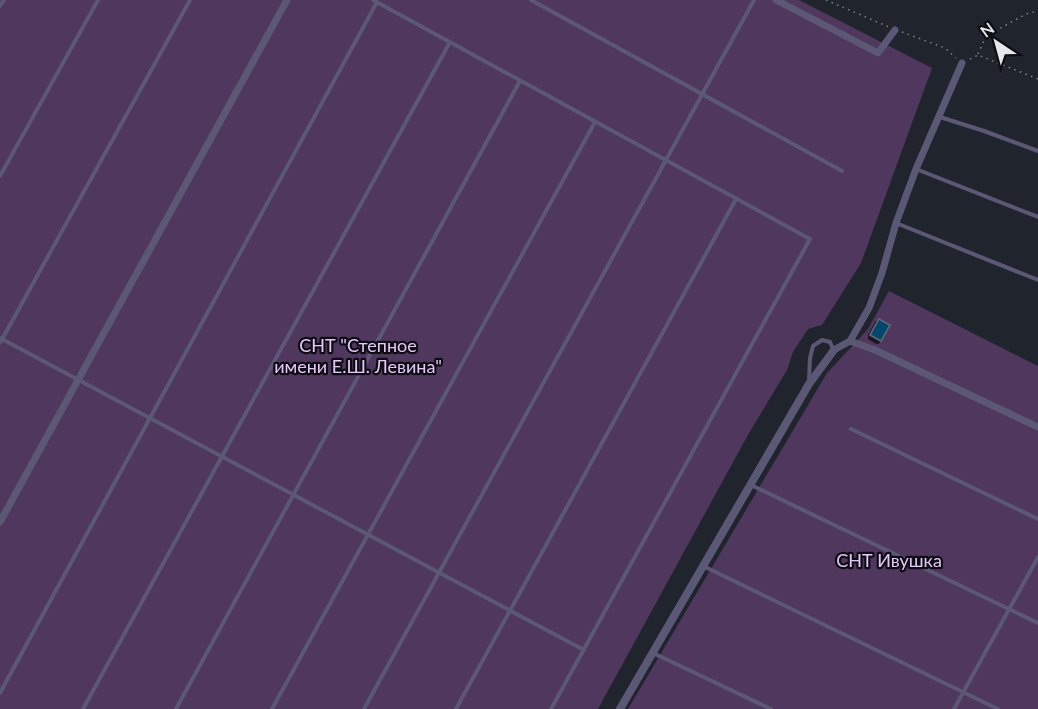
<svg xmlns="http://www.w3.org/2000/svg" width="1038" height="709" font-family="Lato,sans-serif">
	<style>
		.green { fill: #4f375e }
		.building { fill: #024a6c; stroke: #616b71; stroke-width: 1.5; filter: url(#shadow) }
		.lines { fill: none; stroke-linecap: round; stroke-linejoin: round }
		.path { stroke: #80848a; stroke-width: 1.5; stroke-dasharray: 1.5 4.5; stroke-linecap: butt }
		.service { stroke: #5a5875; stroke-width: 4 }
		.minor { stroke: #5a5875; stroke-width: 7 }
		.tertiary { stroke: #5a5875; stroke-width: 8 }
		.labels { text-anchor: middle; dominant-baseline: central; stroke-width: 4.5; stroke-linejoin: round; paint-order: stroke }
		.park-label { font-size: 18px; fill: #e6c5fb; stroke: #0c0e11 }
	</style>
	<defs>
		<filter id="shadow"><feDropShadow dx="-3" dy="3" stdDeviation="0" flood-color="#0009"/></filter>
	</defs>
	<rect width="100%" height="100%" fill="#20252d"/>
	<path class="green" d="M 0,0 L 799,0 L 932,68 L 861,263 L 822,325 L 808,329 L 793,352 L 787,370 L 749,433 L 598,709 L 0,709 Z
		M 889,291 L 1038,366 L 1038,709 L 628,709 L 827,373 L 868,329 Z"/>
	<path class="building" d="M 879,319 L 890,325 L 881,341 L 870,335 Z"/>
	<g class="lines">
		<path class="path" d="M 826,0 L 889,27
			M 902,32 L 945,48 L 956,58
			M 978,54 L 986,36 L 1026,14 L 1038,11
			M 970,59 L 978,55 L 1038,79"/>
		<path class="service" d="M 373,0 L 810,239 L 551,709
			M 531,0 L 842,171
			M 0,6 L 4,0
			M 940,117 L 984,131 L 1038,151
			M 916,169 L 1038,217
			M 0,176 L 98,0
			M 896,223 L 1038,280
			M 0,338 L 584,650
			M 0,343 L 190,0
			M 809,380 L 810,358 L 813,346 L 822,340 L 830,342 L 833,349
			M 851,429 L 1038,519
			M 751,485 L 1038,623
			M 703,566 L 998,709
			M 653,653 L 771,709
			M 0,693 L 377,2
			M 83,709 L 450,42
			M 176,709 L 520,81
			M 272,709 L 595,122
			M 364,709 L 754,0
			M 456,709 L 736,199
			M 954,709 L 1038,557"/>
		<path class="minor" d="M 776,0 L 878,53 L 895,30
			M 850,341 L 875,350 L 1038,427
			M 834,350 L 850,341 L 869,308 L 882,273 L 896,223 L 916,169 L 962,63
			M 0,522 L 287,0"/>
		<path class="tertiary" d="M 620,709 L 809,384 L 834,350"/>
	</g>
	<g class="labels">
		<g class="park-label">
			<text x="358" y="345">СНТ "Степное<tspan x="358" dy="21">имени Е.Ш. Левина"</tspan></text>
			<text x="889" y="560">СНТ Ивушка</text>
		</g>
	</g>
	<g transform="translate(996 42) rotate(324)" stroke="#0c0e11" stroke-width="4.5" paint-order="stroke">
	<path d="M0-4.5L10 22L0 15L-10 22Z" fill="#e4e7ec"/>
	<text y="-9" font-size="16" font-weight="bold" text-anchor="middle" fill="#e4e7ec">N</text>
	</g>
</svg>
